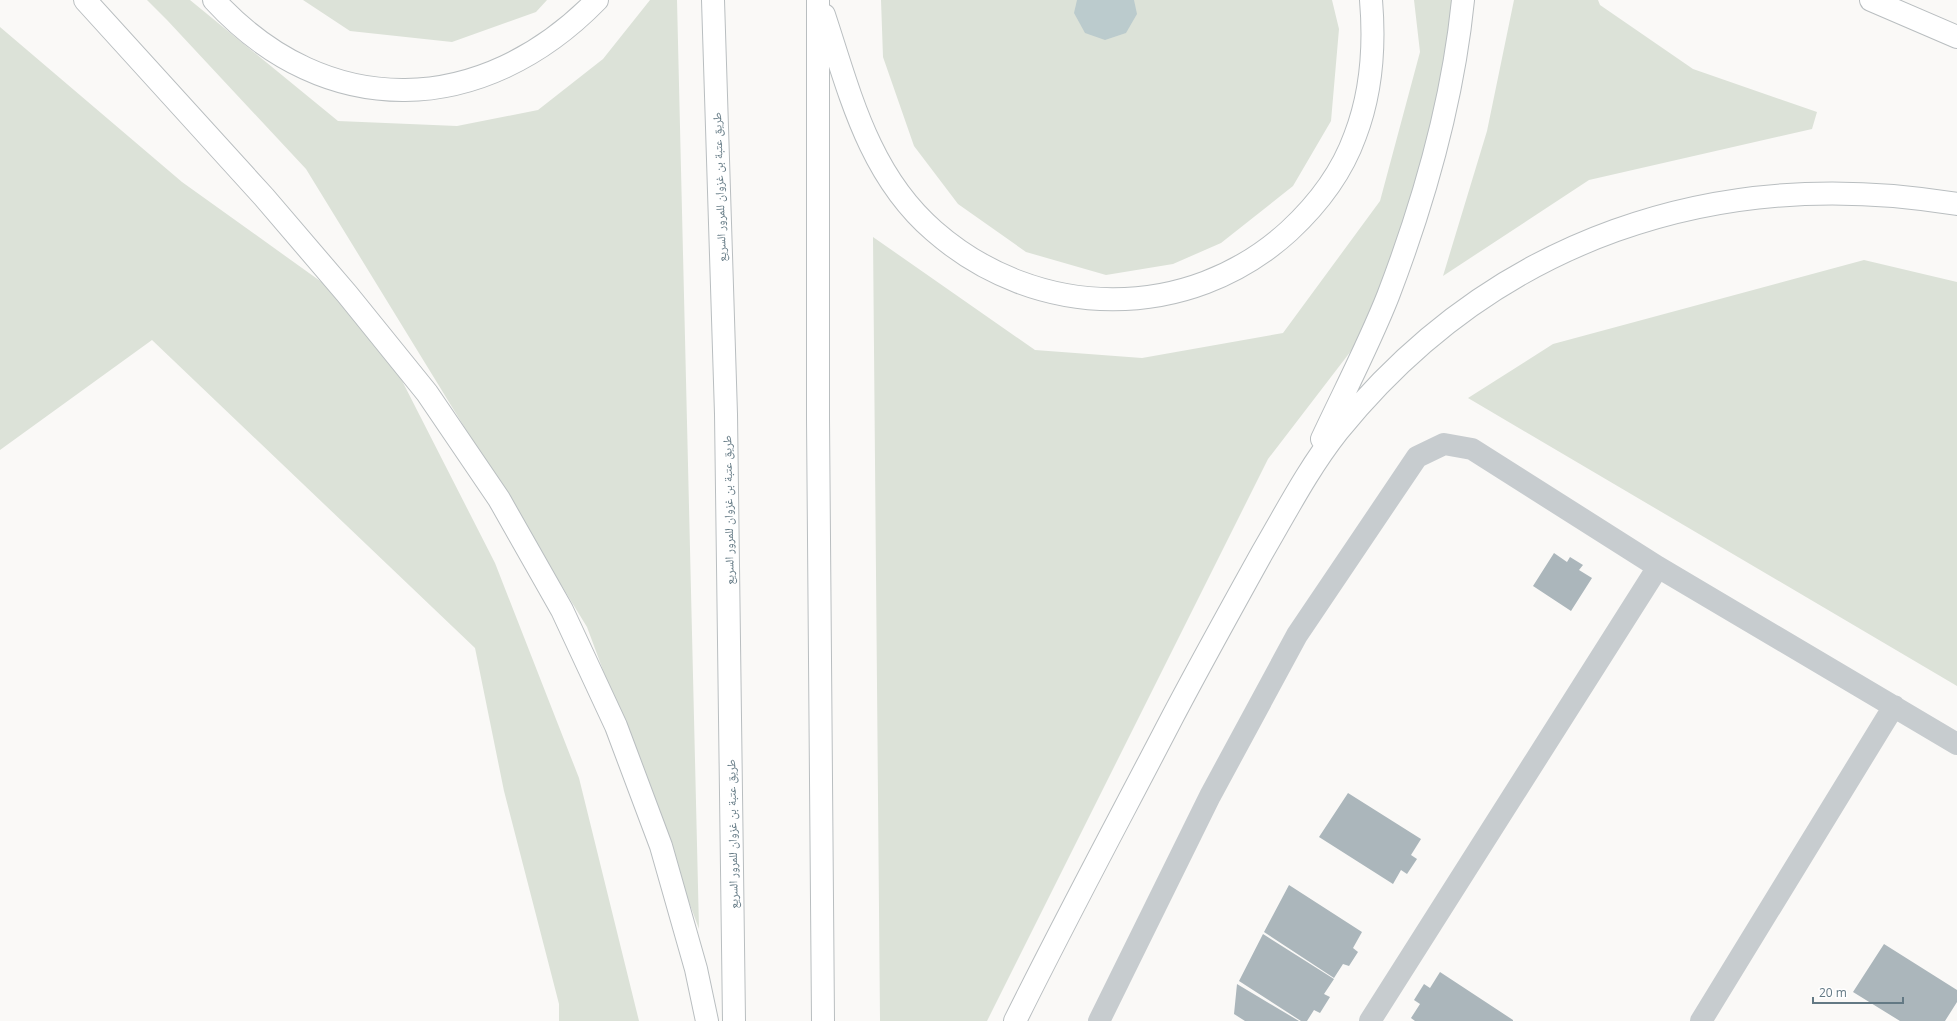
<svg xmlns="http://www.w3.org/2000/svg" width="1957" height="1021" font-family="'Open Sans','Noto Naskh Arabic',sans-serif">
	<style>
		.green { fill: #dce2d8 }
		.water { fill: #bbcbcd }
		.building { fill: #abb6bb }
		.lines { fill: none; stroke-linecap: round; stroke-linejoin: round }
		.highway-casing { stroke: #b9bec0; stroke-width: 24 }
		.street { stroke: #c7cccf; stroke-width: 22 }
		.highway { stroke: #fff; stroke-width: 22 }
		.labels { text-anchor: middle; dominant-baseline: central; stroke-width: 4; stroke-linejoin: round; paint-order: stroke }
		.street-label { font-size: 12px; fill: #637984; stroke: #fff }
	</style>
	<rect width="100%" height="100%" fill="#faf9f7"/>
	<path class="green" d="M 147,0 L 190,0 L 338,121 L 457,126 L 538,110 L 603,59 L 650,0 L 677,0 L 699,929 L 587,627 L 306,169 L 167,20 Z
		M 303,0 L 547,0 L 536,12 L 452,42 L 350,31 Z
		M 881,0 L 1332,0 L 1339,29 L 1331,121 L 1293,186 L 1221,243 L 1173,264 L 1106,275 L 1026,252 L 958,204 L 914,146 L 883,57 Z
		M 1414,0 L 1465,0 L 1442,123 L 1377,317 L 1268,459 L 987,1021 L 880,1021 L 873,237 L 1035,350 L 1142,358 L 1283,333 L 1380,201 L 1420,52 Z
		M 1514,0 L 1598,0 L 1600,5 L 1693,69 L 1817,112 L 1812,129 L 1589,180 L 1443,276 L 1487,131 Z
		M 0,27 L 182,182 L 369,316 L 495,563 L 579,778 L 639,1021 L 559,1021 L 559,1004 L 504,791 L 475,648 L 152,340 L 0,450 Z
		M 1864,260 L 1957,282 L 1957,686 L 1468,398 L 1553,344 Z"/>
	<path class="water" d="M 1077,0 L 1134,0 L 1137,14 L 1126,33 L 1105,40 L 1085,33 L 1074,13 Z"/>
	<path class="building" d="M 1554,553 L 1567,562 L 1570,557 L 1583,565 L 1579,570 L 1592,578 L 1571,611 L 1533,586 Z
		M 1348,793 L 1421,839 L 1411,855 L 1417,859 L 1407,874 L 1401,870 L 1393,884 L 1319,837 Z
		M 1289,885 L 1362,932 L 1353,948 L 1358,952 L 1349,966 L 1343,964 L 1334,978 L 1264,932 Z
		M 1263,934 L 1334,979 L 1324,994 L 1330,997 L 1320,1013 L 1314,1010 L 1307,1021 L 1301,1021 L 1239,981 Z
		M 1884,944 L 1957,990 L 1957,1002 L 1945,1021 L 1900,1021 L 1853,992 Z
		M 1440,972 L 1513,1020 L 1513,1021 L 1415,1021 L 1411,1018 L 1420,1004 L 1414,1000 L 1424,984 L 1430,988 Z
		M 1237,984 L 1299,1021 L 1245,1021 L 1234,1014 Z"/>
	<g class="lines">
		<g class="highway-casing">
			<path id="highway" d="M 85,0 L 264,197 L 347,294 L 427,393 L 499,499 L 562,610 L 616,726 L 661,846 L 696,969 L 707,1021
				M 214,0 C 327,123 483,117 597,0
				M 713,0 L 726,414 L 734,1021
				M 818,0 L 818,419 L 823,1021
				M 1871,0 L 1957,37
				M 824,15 C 850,94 869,175 934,231 C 1037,321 1188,323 1289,231 C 1317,205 1342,172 1355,136 C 1372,92 1375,47 1371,0
				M 1322,439 C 1344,392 1369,344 1388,296 C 1424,202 1453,100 1463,0
				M 1015,1021 C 1066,918 1120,818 1173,716 C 1202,661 1232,607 1262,553 C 1286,512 1308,469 1338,431 C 1494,239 1715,164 1957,204"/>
		</g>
		<path class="street" d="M 1099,1021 L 1210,796 L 1297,635 L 1417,457 L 1444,444 L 1472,449 L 1658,567 L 1957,744
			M 1370,1021 L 1658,567
			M 1701,1021 L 1894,706"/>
		<use href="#highway" class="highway"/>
	</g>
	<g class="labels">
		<g class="street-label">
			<text transform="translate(719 187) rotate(-92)">طريق عتبة بن غزوان للمرور السريع</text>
			<text transform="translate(728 510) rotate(-91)">طريق عتبة بن غزوان للمرور السريع</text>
			<text transform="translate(732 834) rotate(-91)">طريق عتبة بن غزوان للمرور السريع</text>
		</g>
	</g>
	<path d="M1813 997v6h90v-6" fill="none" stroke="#637984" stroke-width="2"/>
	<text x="1819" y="997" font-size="12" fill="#637984" stroke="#ffffff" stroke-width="3" paint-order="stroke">20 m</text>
</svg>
